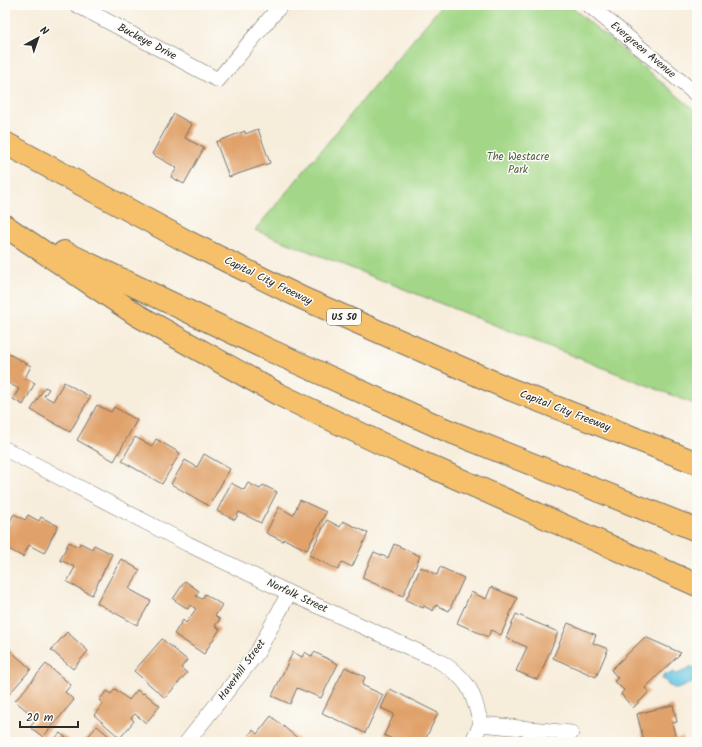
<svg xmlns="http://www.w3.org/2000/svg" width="702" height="747" font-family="Kalam,sans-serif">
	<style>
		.green { fill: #a3d787; stroke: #678159 }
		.water { fill: #65c6e3; stroke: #487887 }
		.building { fill: #e0a26a }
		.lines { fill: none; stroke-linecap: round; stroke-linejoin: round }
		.street-casing { stroke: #726f69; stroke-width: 16 }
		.highway-casing { stroke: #726f69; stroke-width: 24 }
		.street { stroke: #fff; stroke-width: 15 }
		.highway { stroke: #f6c06b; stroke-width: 22 }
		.labels { text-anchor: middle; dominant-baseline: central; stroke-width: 3; stroke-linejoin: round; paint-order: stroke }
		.shield { fill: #fdfcf7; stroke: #6a6a68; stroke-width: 1 }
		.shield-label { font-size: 10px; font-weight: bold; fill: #2b2b2b }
		.street-label { font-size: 11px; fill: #2b2b2b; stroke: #fdfcf7 }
		.park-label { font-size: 11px; fill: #4f5f47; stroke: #fdfcf7 }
	</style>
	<rect width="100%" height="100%" fill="#fdfcf7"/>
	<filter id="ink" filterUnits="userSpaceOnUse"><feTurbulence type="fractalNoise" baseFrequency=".025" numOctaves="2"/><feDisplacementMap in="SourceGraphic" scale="8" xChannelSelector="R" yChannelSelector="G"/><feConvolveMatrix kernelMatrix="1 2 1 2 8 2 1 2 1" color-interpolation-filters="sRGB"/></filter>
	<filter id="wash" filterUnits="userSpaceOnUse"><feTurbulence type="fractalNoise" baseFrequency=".012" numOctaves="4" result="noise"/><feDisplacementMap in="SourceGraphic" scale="16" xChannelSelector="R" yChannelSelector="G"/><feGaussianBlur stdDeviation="0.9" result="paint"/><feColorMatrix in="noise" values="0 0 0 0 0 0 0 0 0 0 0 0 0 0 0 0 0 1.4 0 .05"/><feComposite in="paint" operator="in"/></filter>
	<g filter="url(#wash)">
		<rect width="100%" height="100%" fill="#f7eddb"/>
		<path class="green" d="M 442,5 L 569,5 L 697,112 L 697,405 L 255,230 Z"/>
		<path class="water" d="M 693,667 L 697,669 L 697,681 L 677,689 L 668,685 L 666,680 L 662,679 L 665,673 L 668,675 L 673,672 L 677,674 Z"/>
		<g id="blocks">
			<path class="building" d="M 174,114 L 192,124 L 185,138 L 204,148 L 184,184 L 171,177 L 177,168 L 152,154 Z
				M 258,129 L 270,163 L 229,177 L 216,142 L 245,131 L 245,134 Z
				M 5,352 L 31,366 L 25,378 L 35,383 L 23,405 L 13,399 L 19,389 L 5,381 Z
				M 64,382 L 90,397 L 70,432 L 31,410 L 45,387 L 49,389 L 44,396 L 53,401 Z
				M 97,405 L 111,412 L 114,407 L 137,420 L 114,461 L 77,440 Z
				M 135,437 L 152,446 L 156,439 L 180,453 L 162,484 L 122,461 Z
				M 204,454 L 230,469 L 209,506 L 171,484 L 185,460 L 197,467 Z
				M 231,483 L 244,490 L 248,483 L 260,489 L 263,485 L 277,492 L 261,523 L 239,512 L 235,520 L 217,511 Z
				M 300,500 L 326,512 L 307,550 L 284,539 L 283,541 L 266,533 L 279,507 L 293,515 Z
				M 14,514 L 25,520 L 28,515 L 39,521 L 41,517 L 58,526 L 44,553 L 29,545 L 23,557 L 5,547 L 5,531 Z
				M 327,520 L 340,527 L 343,521 L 368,533 L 352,567 L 342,562 L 338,570 L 309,555 Z
				M 69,542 L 78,547 L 80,543 L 92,549 L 94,545 L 112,554 L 92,595 L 67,582 L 75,567 L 60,560 Z
				M 394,544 L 420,556 L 403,596 L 362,578 L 374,552 L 388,558 Z
				M 121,559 L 140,570 L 129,589 L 151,601 L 137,625 L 97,603 Z
				M 421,567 L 437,575 L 440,567 L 464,578 L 449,611 L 436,605 L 433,611 L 424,606 L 423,608 L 406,600 Z
				M 185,581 L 199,591 L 196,596 L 202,599 L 205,594 L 222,605 L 215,616 L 220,619 L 215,626 L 220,629 L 204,654 L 174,634 L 183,620 L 186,623 L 196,609 L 190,605 L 188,609 L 173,599 Z
				M 491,587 L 517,598 L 501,635 L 491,630 L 488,637 L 457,623 L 471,592 L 486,599 Z
				M 516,614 L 558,632 L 538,680 L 516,671 L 527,647 L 506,638 Z
				M 568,623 L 596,635 L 593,643 L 608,649 L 596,677 L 553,658 Z
				M 67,632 L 88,651 L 73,669 L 51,650 Z
				M 645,637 L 681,653 L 645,688 L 649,692 L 633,708 L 621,694 L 624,690 L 614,681 L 618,678 L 611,670 Z
				M 162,639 L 187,660 L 181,668 L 187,673 L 165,698 L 134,671 Z
				M 5,646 L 31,669 L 5,699 Z
				M 293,652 L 302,657 L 305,652 L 312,657 L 314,652 L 338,664 L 321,698 L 297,688 L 290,704 L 272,696 Z
				M 46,664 L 71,685 L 65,692 L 74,700 L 43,737 L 30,727 L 37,719 L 15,701 Z
				M 345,667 L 365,677 L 362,685 L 383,695 L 365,733 L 322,713 Z
				M 115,689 L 129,700 L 137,690 L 143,694 L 144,693 L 160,706 L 146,723 L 135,714 L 131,718 L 134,721 L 120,738 L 94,715 L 103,704 L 99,700 L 107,691 L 111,694 Z
				M 390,689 L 438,713 L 424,742 L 398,742 L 384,735 L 394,714 L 381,708 Z
				M 673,705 L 677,722 L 672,723 L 676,739 L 683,737 L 684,742 L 644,742 L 637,714 Z
				M 271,716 L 301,741 L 300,742 L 243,742 L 253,730 L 257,734 Z
				M 97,726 L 116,742 L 83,742 Z
				M 60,733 L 71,742 L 52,742 Z"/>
		</g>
	</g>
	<g filter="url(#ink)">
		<use href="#blocks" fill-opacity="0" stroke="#726f69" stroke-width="1"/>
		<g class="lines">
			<g class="street-casing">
				<path id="street" d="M 77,5 L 218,80 L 281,5
					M 589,5 L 697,95
					M 5,449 L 188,544 L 289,593 L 439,661 C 470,680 472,690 481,724
					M 481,724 L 571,733
					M 187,742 L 257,653 L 289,593
					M 472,742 L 481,724"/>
			</g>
			<g class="highway-casing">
				<path id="highway" d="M 5,143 L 188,242 L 302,298 L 507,388 L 697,463
					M 5,226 L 137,315 L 278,394 L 407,456 L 697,585
					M 64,252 L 267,349 L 444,429 L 697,530"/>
			</g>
			<use href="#street" class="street"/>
			<use href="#highway" class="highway"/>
		</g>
	</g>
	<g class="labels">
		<rect class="shield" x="327" y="309" width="34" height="16" rx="3"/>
		<g class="shield-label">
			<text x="344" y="317">US 50</text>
		</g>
		<g class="street-label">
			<text transform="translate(147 42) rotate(28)">Buckeye Drive</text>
			<text transform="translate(643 50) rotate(40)">Evergreen Avenue</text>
			<text transform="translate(268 281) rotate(26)">Capital City Freeway</text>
			<text transform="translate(565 411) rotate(21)">Capital City Freeway</text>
			<text transform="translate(297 596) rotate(25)">Norfolk Street</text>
			<text transform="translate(242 670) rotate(-54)">Haverhill Street</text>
		</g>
		<g class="park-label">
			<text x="518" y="157">The Westacre<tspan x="518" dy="13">Park</tspan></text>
		</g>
	</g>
	<rect width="702" height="747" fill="none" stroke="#fdfcf7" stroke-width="20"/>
	<g transform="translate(38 38) rotate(40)" stroke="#fdfcf7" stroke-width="3" paint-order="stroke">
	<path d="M0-3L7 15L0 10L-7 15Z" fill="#2b2b2b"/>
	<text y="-6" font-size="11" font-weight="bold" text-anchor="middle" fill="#2b2b2b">N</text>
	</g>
	<path d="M20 721v6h58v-6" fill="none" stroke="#2b2b2b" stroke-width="2"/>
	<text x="26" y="721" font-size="12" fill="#2b2b2b" stroke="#fdfcf7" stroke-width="3" paint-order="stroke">20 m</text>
</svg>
